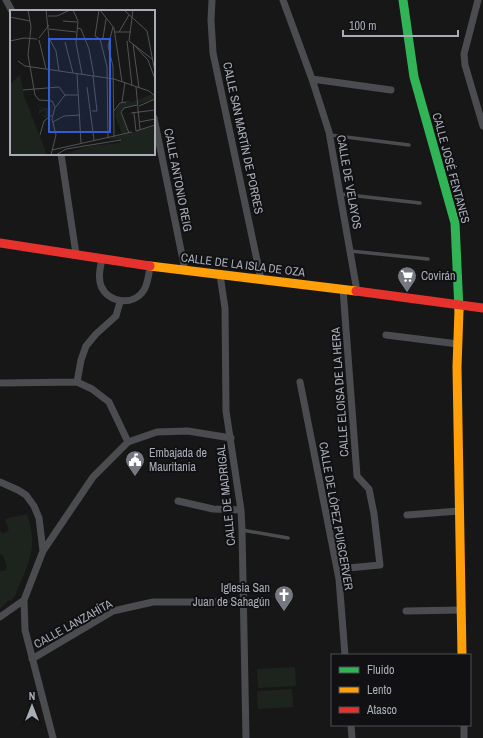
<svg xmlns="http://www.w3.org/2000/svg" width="483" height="738" font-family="'Archivo Narrow',sans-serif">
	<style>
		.green { fill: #1d241e }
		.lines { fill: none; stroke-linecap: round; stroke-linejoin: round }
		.lane { stroke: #4b4c50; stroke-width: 3.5 }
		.street { stroke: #4b4c50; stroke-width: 7 }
		.fast { stroke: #30b455; stroke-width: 9 }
		.slow { stroke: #ff9f0a; stroke-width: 9 }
		.jam { stroke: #e5322d; stroke-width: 9 }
		.labels { text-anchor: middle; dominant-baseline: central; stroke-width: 4; stroke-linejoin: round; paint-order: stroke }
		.street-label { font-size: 12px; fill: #a8adb8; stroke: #111113 }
		.poi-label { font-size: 12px; fill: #a8adb8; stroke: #111113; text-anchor: start }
		.inset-road { fill: none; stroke: #515357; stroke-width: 1 }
		.view { fill: #325cd3; fill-opacity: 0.15; stroke: #325cd3; stroke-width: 2 }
		.inset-edge { fill: none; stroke: #a8adb8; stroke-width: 2 }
	</style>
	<rect width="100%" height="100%" fill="#171717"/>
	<path class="green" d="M 27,514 C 39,548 28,564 15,596 L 11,601 L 9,600 L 0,609 L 0,570 L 1,571 L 6,570 L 7,568 L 3,555 L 0,554 L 0,532 L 1,531 L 2,534 L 9,531 L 5,519 Z
		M 295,667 L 296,686 L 258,688 L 257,669 Z
		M 292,689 L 293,707 L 258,709 L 257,691 Z"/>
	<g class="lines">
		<path class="lane" d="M 330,135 L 409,145
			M 340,194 L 420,203
			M 350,251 L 428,259
			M 242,530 L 288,538"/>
		<path class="street" d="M 6,0 L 12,11
			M 212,0 L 211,20 L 213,53 L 261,279
			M 283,0 L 312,79 L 329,132 L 357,291
			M 478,0 L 464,54 L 465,65 L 483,126
			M 312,79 L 391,90
			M 154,118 L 185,270
			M 61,154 L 76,254
			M 102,259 C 100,268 98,277 101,286 C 109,304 134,306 144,290 C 148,283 149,274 150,266
			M 220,275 L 225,308 L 226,411 L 241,510 L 242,530 L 246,738
			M 386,335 L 458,344
			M 77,382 L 81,360 L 86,346 L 96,334 L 116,316 L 120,302
			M 300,382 L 339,579 L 345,655
			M 0,383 L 77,382 L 92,389 L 109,402 L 128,442
			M 0,482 L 18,490 L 26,495 L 34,506 L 39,518 L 43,551 L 24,600 L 25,630 L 53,738
			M 178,501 L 213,509 L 241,510
			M 407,515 L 459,511
			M 43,551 L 93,477 L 128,442 L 157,432 L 188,431 L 231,438
			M 337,569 L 380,565 L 374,514 L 369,489 L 357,476 L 343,289
			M 406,611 L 462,610
			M 0,617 L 24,600
			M 32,659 L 113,611 L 153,602 L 244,602
			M 351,725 L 352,738
			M 464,725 L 464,738"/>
		<path class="fast" d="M 403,0 L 414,77 L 455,223 L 459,310"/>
		<path class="slow" d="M 150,266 L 356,291
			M 459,310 L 457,367 L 462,655"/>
		<path class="jam" d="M 0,243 L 150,266
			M 356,291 L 483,308"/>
	</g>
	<defs>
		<g id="supermarket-pin" transform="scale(1)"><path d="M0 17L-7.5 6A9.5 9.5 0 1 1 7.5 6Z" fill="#757880" stroke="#111113"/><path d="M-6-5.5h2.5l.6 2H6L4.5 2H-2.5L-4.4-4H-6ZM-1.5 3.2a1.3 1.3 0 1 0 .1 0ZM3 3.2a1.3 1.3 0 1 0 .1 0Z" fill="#fff"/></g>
		<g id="civic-pin" transform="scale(1)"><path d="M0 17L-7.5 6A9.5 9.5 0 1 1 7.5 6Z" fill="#757880" stroke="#111113"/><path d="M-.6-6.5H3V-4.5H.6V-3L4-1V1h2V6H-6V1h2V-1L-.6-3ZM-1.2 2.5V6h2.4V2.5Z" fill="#fff"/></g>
		<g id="church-pin" transform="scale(1)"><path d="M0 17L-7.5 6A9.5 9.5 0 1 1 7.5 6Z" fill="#757880" stroke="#111113"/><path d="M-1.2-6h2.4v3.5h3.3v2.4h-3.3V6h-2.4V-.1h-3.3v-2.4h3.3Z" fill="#fff"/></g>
	</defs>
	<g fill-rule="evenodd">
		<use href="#supermarket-pin" x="407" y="276"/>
		<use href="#civic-pin" x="135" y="460"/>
		<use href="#church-pin" x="284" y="595"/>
	</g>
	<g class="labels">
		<g class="street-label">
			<text transform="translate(243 138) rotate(78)">CALLE SAN MARTÍN DE PORRES</text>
			<text transform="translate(451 168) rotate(75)">CALLE JOSÉ FENTANES</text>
			<text transform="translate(178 180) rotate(79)">CALLE ANTONIO REIG</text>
			<text transform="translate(349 182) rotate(80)">CALLE DE VELAYOS</text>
			<text transform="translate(243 265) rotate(7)">CALLE DE LA ISLA DE OZA</text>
			<text transform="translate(340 392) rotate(-94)">CALLE ELOISA DE LA HERA</text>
			<text transform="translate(226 495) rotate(-96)">CALLE DE MADRIGAL</text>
			<text transform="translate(336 516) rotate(80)">CALLE DE LÓPEZ PUIGCERVER</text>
			<text transform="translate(73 624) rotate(-29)">CALLE LANZAHÍTA</text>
		</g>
		<g class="poi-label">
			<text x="421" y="276">Covirán</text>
			<text x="149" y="453">Embajada de<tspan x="149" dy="14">Mauritania</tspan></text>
			<text x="270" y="588" text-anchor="end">Iglesia San<tspan x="270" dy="14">Juan de Sahagún</tspan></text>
		</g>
	</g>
	<g transform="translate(10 10)">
		<rect width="145" height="145" fill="#171717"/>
		<path d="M 10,65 L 14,86 L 37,145 L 0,145 L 0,74 ZM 143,84 L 144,89 L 115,98 L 110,102 L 119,122 L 112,124 L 105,105 L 108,96 L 117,90 L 122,92 ZM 28,92 L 29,97 L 37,98 L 43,94 L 41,104 L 36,108 L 31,104 L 36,105 L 35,100 L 29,104 L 29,100 L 33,99 L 28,97 L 28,100 ZM 145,116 L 145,145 L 50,145 L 80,136 L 110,133 L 110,129 L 97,129 Z" fill="#1d241e"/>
		<path class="inset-road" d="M 18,0 L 21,17 L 18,45 L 25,85 L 29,90 L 42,91 L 45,97 L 42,109 L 46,125 L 41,145M 36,0 L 39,28 L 46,41 L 49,61M 63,0 L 68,11 L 66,33 L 72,64M 89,0 L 85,26 L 90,29M 90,0 L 104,18 L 112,72M 114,0 L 137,21 L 145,62M 38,6 L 47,6 L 60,0M 0,7 L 20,11M 53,11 L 67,12M 103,17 L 98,36 L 103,56 L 104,127M 68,18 L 71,19 L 79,39 L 84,66M 39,19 L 66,22M 105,22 L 121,22M 109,22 L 119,5M 29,28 L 39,15M 90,29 L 97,57 L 98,128M 90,29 L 93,28 L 96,9M 29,30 L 36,59M 0,31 L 14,28 L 27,29M 117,31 L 122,76M 119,31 L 123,0M 119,31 L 142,49M 55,32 L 63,63M 123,34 L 129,78M 124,35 L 138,50 L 145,69M 8,51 L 15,56 L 104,69 L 139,81 L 145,86M 67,64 L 71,133M 77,77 L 84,130M 126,77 L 130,120M 13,80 L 49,77 L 55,85M 112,92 L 115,72M 129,96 L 145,89M 45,98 L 55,85 L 68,85M 82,101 L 87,101 L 83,66M 104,101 L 110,93 L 116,92M 121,103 L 145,100M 124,103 L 126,121 L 145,115M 43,112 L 54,106 L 70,105M 129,112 L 145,109M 119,123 L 111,102 L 114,98 L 127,95M 30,125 L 34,111 L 42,105M 42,140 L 122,122M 46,145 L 56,139 L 111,130"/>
		<path class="view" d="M 39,29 L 100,29 L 100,122 L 39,122 Z"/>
		<rect width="145" height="145" class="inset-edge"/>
	</g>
	<rect x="331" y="654" width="140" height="72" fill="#111113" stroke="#4d4f55"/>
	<rect x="339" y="667" width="20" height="6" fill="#30b455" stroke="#4d4f55"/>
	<text x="367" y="674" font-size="12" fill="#a8adb8">Fluido</text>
	<rect x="339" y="687" width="20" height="6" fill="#ff9f0a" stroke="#4d4f55"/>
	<text x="367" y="694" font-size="12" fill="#a8adb8">Lento</text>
	<rect x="339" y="707" width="20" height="6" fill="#e5322d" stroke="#4d4f55"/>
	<text x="367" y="714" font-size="12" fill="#a8adb8">Atasco</text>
	<g transform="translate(32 706)" stroke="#111113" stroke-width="3" paint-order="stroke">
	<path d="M0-3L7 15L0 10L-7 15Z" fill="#a8adb8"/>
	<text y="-6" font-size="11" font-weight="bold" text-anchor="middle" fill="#a8adb8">N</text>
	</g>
	<path d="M343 30v6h115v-6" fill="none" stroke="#a8adb8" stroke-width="2"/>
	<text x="349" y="30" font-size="12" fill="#a8adb8" stroke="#111113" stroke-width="3" paint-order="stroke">100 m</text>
</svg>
